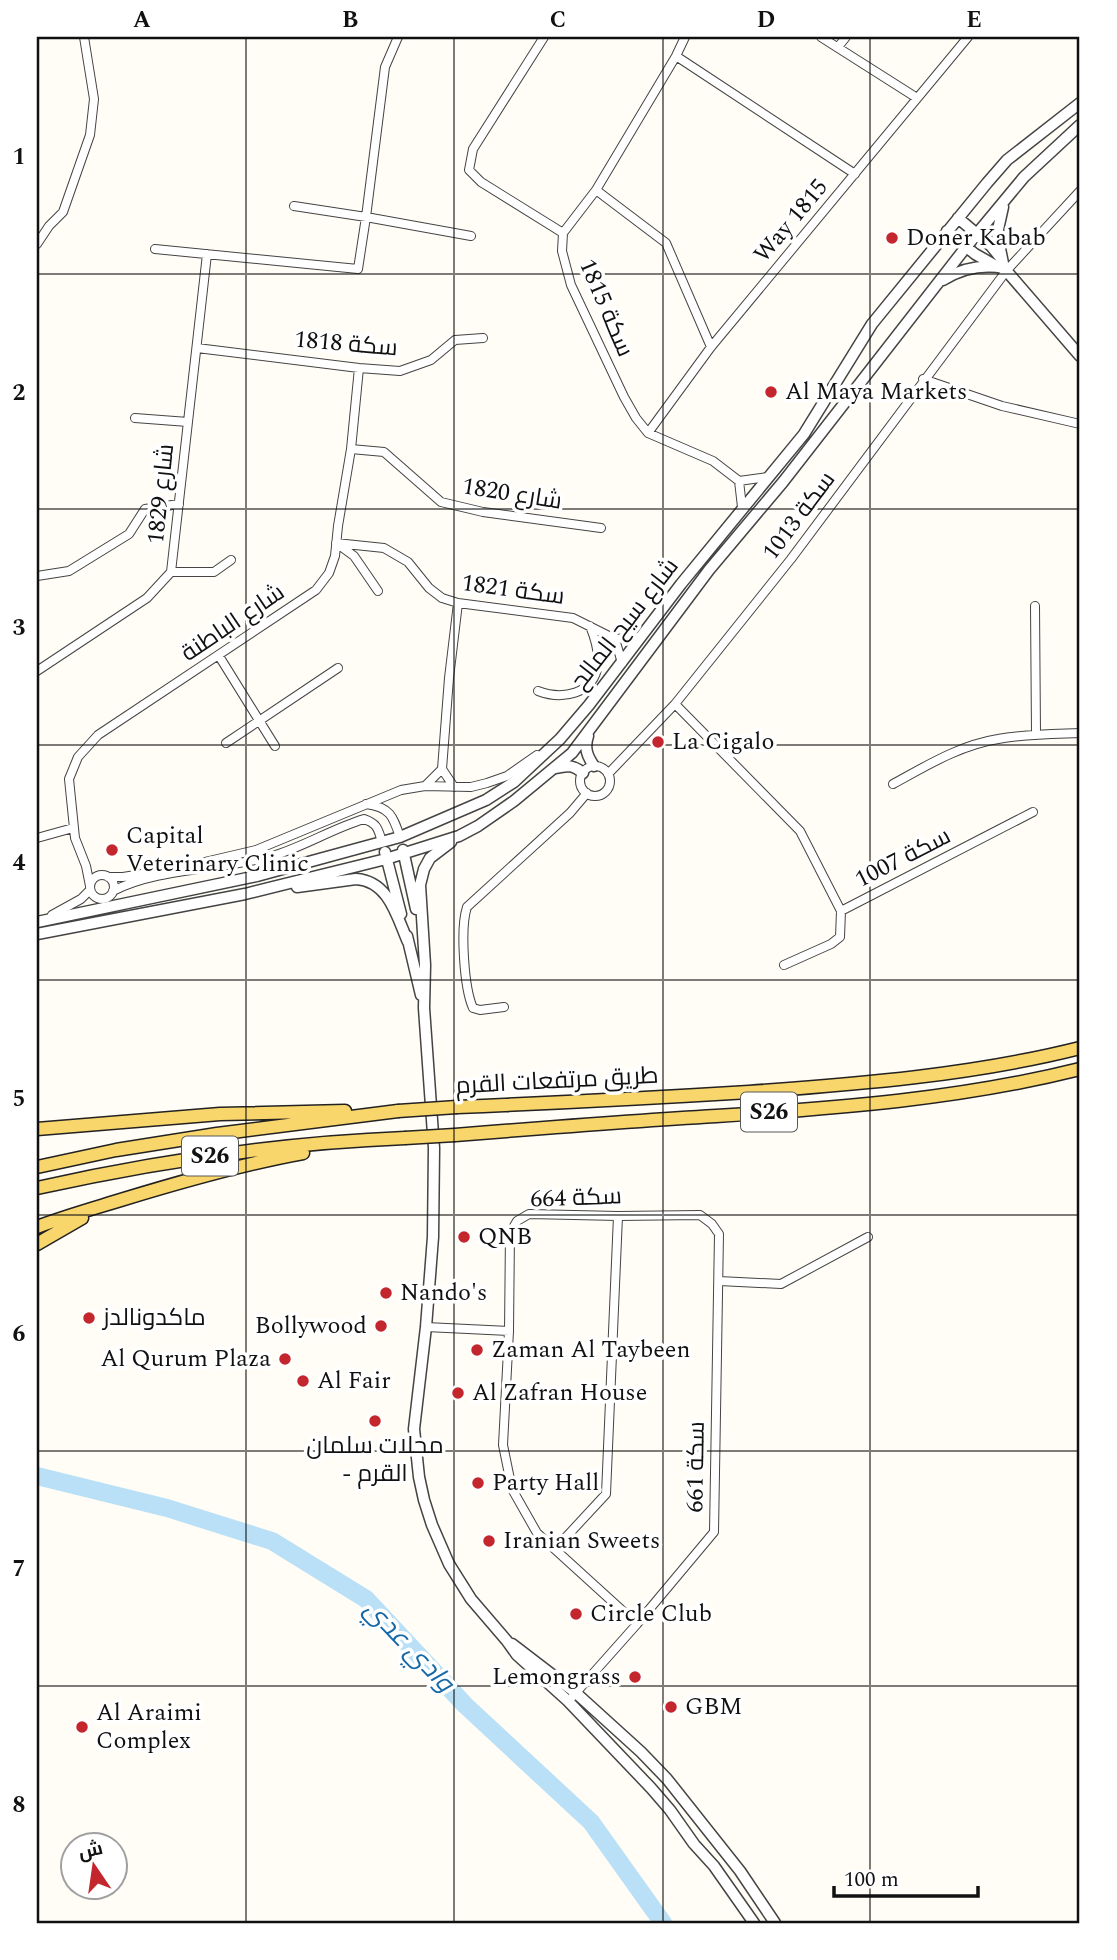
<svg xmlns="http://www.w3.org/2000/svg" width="1117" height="1960" font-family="Spectral,Cairo,serif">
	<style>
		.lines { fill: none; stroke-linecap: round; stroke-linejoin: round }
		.river { stroke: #b9e0f7; stroke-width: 18 }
		.minor-casing { stroke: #444; stroke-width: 10 }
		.tertiary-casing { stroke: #444; stroke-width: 13 }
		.primary-casing { stroke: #222; stroke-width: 15 }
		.minor { stroke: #fff; stroke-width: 8 }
		.tertiary { stroke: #fff; stroke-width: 10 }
		.primary { stroke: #f9d66b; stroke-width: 12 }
		.primary-bridge-casing { stroke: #222; stroke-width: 15; stroke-linecap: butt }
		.primary-bridge { stroke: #f9d66b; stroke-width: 12 }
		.grid { fill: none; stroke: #111; stroke-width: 2; stroke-opacity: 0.55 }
		.poi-dot { fill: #c4262e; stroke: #fff; stroke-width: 2.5 }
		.labels { text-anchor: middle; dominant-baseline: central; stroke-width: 7; stroke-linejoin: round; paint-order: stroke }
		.shield { fill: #fff; stroke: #585858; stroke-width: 2 }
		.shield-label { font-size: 23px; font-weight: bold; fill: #111 }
		.street-label { font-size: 24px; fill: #111; stroke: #fff }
		.poi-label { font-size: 24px; fill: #111; stroke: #fff; text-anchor: start }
		.water-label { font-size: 26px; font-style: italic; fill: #1768a6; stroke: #fff }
		.neatline { fill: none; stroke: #111; stroke-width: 2.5 }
		.grid-label { font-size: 23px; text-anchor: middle; font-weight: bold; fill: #111 }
	</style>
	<rect width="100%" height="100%" fill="#fffdf5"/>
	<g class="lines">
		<path class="river" d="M 37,1476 L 167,1508 L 272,1541 L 366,1599 L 465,1705 L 591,1822 L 663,1923"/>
		<g class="minor-casing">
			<path id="minor" d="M 544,37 L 473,149 L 469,170 L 481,182 L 563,233
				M 685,37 L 676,56 L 596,190 L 563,233 L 562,251 L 571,285 L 624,397 L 636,418 L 648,433 L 713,461 L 739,481 L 768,477
				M 821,37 L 917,98
				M 838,47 L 846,37
				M 676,56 L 855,174
				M 596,190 L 666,243 L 711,347
				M 294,206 L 366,217 L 471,236
				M 37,244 L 49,226 L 63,212 L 90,135 L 94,99 L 84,37
				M 155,249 L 358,269 L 366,217 L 385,67 L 398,37
				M 197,348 L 359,368 L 400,371 L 431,360 L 455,340 L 483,338
				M 923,379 L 1002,406 L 1080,424
				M 135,418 L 188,422
				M 648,433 L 711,347 L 968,37
				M 351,449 L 384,452 L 441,502 L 483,512 L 601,528
				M 739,481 L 742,507
				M 336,543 L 384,548 L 408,562 L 429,588 L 442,598 L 458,603 L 573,618 L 615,639 L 639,637
				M 339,545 L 354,556 L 378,591
				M 171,572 L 214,572 L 231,560
				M 37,576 L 69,571 L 129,534 L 145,509 L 179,504
				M 1035,606 L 1036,734
				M 615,639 L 622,663
				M 219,656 L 275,746
				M 37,671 L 147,598 L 171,572 L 207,254
				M 538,691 C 562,700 594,695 598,664 C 599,650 595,638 590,626
				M 675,704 L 800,831 L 841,911 L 1033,812
				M 226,743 L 338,668
				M580 781a15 15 0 1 1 30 0a15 15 0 1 1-30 0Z
				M 442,769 L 454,787
				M 608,774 L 675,704 L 791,559 L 1007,270 L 1080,191
				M 893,784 C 926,766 960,745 998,739 C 1025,734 1053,734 1080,733
				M 425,786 L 442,769 L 449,678 L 458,603
				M 366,804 C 390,807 393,816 400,837
				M 37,838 L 73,828
				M90 887a12 12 0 1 1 24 0a12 12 0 1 1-24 0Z
				M 108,877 L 123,877 L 179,868 L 256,850 L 401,790 L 425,786 L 471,787 L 487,783 L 507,776 L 537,755
				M 90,886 L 86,866 L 75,838 L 69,779 L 78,757 L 98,735 L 316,590 L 329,573 L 335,556 L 338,526 L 351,449 L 359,368
				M 113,891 C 157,868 220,870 269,857 C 302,848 331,829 364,819 C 378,824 378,829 382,842
				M 52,915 L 81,899 L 90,890
				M 784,965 L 831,944 L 840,937 L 841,911
				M 504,1007 L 480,1010 L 473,1008 C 464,988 460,928 467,907 L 570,813 L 587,793
				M 719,1281 L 781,1284 L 868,1237
				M 426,1327 L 509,1331
				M 555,1549 L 606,1494 L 618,1216
				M 573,1696 L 637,1624 L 714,1532 L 719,1234 L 712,1224 L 700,1215 L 618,1216 L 529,1214 L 517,1221 L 510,1233 L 509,1331 L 503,1445 L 512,1489 L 537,1533 L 637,1624"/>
		</g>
		<g class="tertiary-casing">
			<path id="tertiary" d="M 1003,207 L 997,234 L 1004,268 L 1080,356
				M 958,218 L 991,246 L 1000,257
				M 947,231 L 975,254 L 996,266
				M 943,280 C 961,269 982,264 1004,268
				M 588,736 C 584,748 587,756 594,766
				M 556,768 C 568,765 573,765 583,773
				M 451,842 L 430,858 L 424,869 L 420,885 L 425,965 L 424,1008 L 434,1148 L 433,1237 L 426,1327 L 414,1429 L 419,1477 L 424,1500 L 432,1525 L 449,1564 L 471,1599 L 507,1641 L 517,1655 L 568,1701 L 651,1788 L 670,1810 L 694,1844 L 714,1866 L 754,1923
				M 403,850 L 416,909
				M 385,852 L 401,914
				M 297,887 L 356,879 C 389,881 397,917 408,942
				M 37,922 L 257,876 L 400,837 L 486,800 L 514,782 L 560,739 L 589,705 L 681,584 L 804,434 L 872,324 L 987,183 L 1007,160 L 1080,103
				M 37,934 L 245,894 L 386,859 L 459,836 L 478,826 L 514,801 L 572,753 L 709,570 L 783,482 L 966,247 L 1024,177 L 1080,125
				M 407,936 L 421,995
				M 512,1644 L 576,1693 L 641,1752 L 667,1779 L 740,1871 L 775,1923"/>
		</g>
		<g class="primary-casing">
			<path id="primary" d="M 457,1107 C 554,1103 651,1098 749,1092 C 859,1084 973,1075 1080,1048
				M 37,1129 L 220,1114 L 345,1111
				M 455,1135 C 542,1128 629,1121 716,1116 C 839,1108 960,1099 1080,1069
				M 37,1167 L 116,1150 L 217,1134 L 398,1111
				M 37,1188 C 158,1161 281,1143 405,1138
				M 37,1227 C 66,1216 95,1208 124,1199 C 183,1181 242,1164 303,1153
				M 37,1244 L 82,1218"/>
		</g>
		<use href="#minor" class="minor"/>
		<use href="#tertiary" class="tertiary"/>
		<use href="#primary" class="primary"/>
		<g class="primary-bridge-casing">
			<path id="primary-bridge" d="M 398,1111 L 457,1107
				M 405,1138 L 455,1135"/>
		</g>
		<use href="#primary-bridge" class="primary-bridge"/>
	</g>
	<path class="grid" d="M 246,37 L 246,1923M 454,37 L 454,1923M 663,37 L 663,1923M 870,37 L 870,1923M 37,274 L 1080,274M 37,509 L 1080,509M 37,745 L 1080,745M 37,980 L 1080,980M 37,1215 L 1080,1215M 37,1451 L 1080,1451M 37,1686 L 1080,1686"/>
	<g class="poi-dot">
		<circle cx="892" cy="238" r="7"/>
		<circle cx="771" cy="392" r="7"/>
		<circle cx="658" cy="742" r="7"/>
		<circle cx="112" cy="850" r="7"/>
		<circle cx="464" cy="1237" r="7"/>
		<circle cx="386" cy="1293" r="7"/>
		<circle cx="89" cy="1318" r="7"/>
		<circle cx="381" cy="1326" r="7"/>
		<circle cx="477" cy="1350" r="7"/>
		<circle cx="285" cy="1359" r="7"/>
		<circle cx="303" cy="1381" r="7"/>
		<circle cx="458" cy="1393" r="7"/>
		<circle cx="375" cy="1421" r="7"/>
		<circle cx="478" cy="1483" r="7"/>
		<circle cx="489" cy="1541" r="7"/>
		<circle cx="576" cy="1614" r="7"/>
		<circle cx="635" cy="1677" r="7"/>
		<circle cx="671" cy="1707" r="7"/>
		<circle cx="82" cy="1727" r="7"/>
	</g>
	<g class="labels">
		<g class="shield">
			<rect x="741" y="1092.5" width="56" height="39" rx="5"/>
			<rect x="182" y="1136.5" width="56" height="39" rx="5"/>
		</g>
		<g class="shield-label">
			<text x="769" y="1112">S26</text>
			<text x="210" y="1156">S26</text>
		</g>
		<g class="street-label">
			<text transform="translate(791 221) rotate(-50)">Way 1815</text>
			<text transform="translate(606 308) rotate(67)">سكة 1815</text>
			<text transform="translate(346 344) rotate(5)">سكة 1818</text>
			<text transform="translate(161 494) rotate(-84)">1829 شارع</text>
			<text transform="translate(512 494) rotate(9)">1820 شارع</text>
			<text transform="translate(799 516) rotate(-53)">سكة 1013</text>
			<text transform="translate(513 590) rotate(8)">سكة 1821</text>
			<text transform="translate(233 623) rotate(-34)">شارع الباطنة</text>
			<text transform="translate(625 624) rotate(-52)">شارع سيح المالح</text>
			<text transform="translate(903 858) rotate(-27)">سكة 1007</text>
			<text transform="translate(557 1081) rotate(-3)">طريق مرتفعات القرم</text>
			<text transform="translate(576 1198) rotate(-2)">سكة 664</text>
			<text transform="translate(696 1467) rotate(-89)">سكة 661</text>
		</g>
		<g class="poi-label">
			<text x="906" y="238">Doner Kabab</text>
			<text x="785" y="392">Al Maya Markets</text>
			<text x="672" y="742">La Cigalo</text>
			<text x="126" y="836">Capital<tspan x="126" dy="28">Veterinary Clinic</tspan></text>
			<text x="478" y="1237">QNB</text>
			<text x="400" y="1293">Nando's</text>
			<text x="103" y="1318">ماكدونالدز</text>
			<text x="367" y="1326" text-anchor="end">Bollywood</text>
			<text x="491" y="1350">Zaman Al Taybeen</text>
			<text x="271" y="1359" text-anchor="end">Al Qurum Plaza</text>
			<text x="317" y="1381">Al Fair</text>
			<text x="472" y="1393">Al Zafran House</text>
			<text x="375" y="1446" text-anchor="middle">محلات سلمان<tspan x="375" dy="28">- القرم</tspan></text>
			<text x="492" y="1483">Party Hall</text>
			<text x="503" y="1541">Iranian Sweets</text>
			<text x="590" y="1614">Circle Club</text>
			<text x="621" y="1677" text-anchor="end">Lemongrass</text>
			<text x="685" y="1707">GBM</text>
			<text x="96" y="1713">Al Araimi<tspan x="96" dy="28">Complex</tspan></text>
		</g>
		<g class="water-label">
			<text transform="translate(409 1646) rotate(46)">وادي عدي</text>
		</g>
	</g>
	<rect width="1117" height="1960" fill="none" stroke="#ffffff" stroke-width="77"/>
	<g transform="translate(94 1866) rotate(347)"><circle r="33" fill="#ffffff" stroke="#a0a0a0" stroke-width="2"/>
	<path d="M0-5L12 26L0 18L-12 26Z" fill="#c4262e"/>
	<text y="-10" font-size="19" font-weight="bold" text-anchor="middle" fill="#111111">ش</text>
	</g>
	<path d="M834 1886v10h144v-10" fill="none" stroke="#111111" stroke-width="3.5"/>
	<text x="844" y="1886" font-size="21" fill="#111111" stroke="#ffffff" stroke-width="5" paint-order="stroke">100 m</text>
	<rect x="38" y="38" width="1040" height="1884" class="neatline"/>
	<g class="grid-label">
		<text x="142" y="27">A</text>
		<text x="350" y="27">B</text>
		<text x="558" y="27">C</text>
		<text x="766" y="27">D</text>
		<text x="974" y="27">E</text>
		<text x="19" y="164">1</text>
		<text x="19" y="400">2</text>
		<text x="19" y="635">3</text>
		<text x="19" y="870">4</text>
		<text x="19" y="1106">5</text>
		<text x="19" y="1341">6</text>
		<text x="19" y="1576">7</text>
		<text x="19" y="1812">8</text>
	</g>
</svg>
